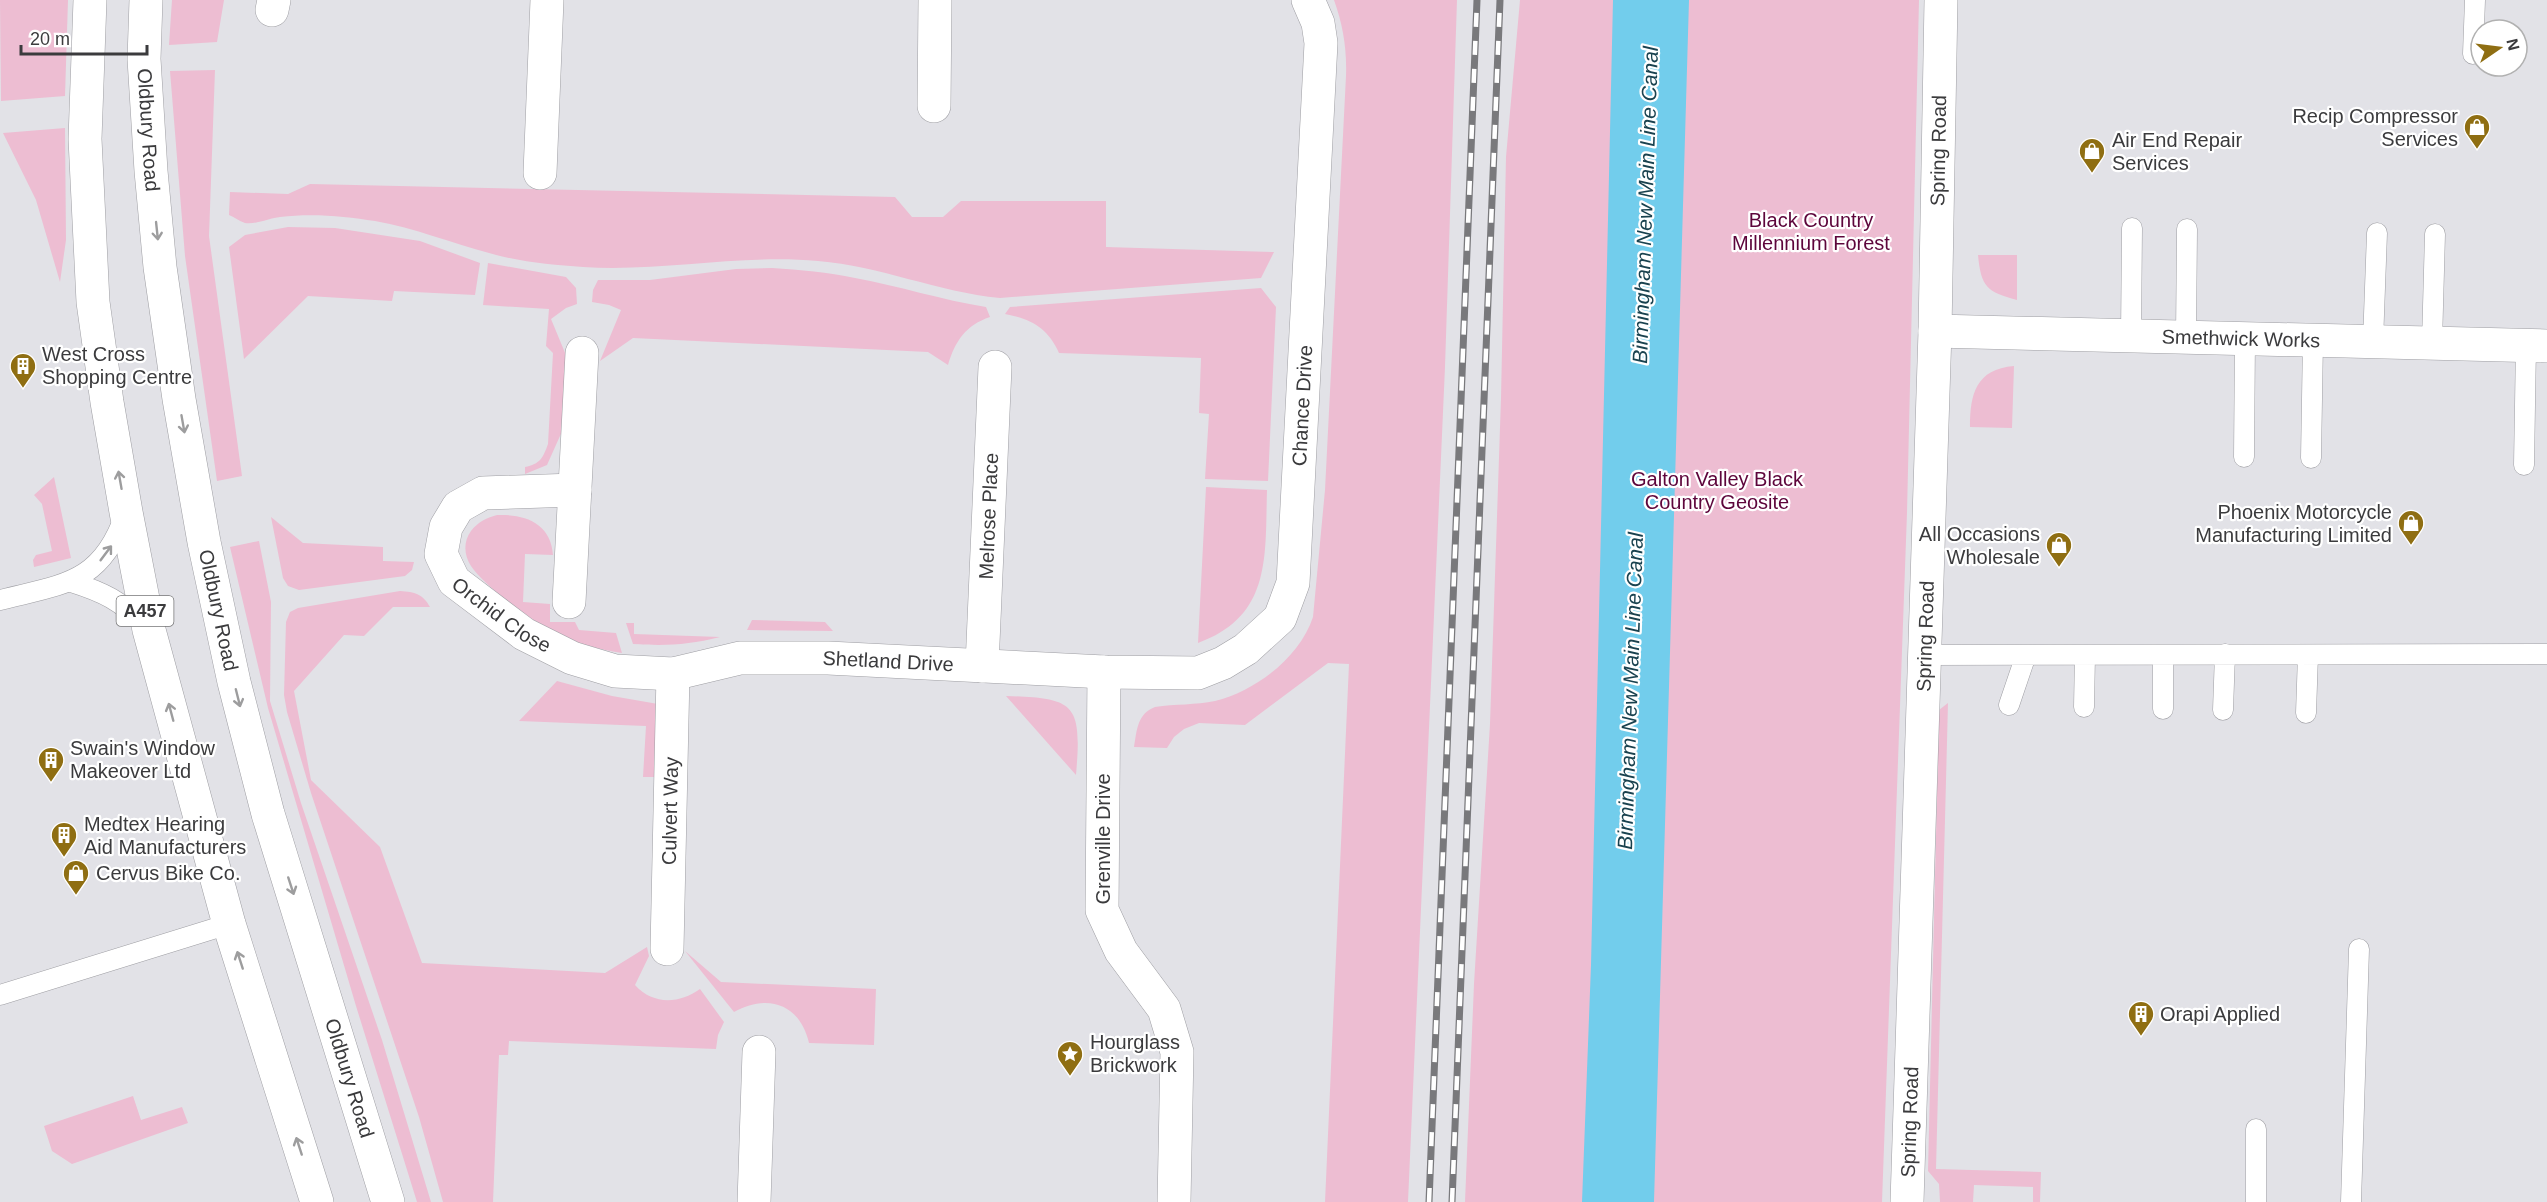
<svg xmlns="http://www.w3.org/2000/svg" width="2547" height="1202" font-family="Arial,sans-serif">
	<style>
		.green { fill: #edbdd2 }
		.water { fill: #72cdec }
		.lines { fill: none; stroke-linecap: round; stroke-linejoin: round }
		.service-casing { stroke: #9e9ea3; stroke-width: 21 }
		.minor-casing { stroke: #9e9ea3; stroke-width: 34 }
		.primary-casing { stroke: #9e9ea3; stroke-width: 34 }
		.service { stroke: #fff; stroke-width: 20 }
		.minor { stroke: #fff; stroke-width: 33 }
		.primary { stroke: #fff; stroke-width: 33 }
		.rail-casing { stroke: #79797c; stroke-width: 7 }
		.rail { stroke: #fff; stroke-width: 4.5; stroke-dasharray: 14; stroke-linecap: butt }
		.oneway { stroke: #9d9d9e }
		.labels { text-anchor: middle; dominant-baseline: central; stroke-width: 4.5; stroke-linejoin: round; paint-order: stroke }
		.shield { fill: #fff; stroke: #767677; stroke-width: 1.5 }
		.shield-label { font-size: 18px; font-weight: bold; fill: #3b3b3d }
		.poi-label { font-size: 20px; fill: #3b3b3d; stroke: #fff; text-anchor: start }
		.street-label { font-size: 20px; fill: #3b3b3d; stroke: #fff }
		.park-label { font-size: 20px; fill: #5d053b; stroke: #fff }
		.water-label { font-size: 21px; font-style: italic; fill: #19424f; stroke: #fff }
	</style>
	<rect width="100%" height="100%" fill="#e2e2e7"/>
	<path class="green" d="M 0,0 L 68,0 L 65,96 L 1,101 Z
		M 172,0 L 224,0 L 217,42 L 169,45 Z
		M 1334,0 L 1457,0 L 1445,367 L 1408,1202 L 1325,1202 L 1349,664 L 1328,663 L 1245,725 L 1199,723 L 1184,729 L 1174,737 L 1167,748 L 1134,747 C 1137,730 1137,714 1155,707 C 1175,704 1196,705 1215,701 C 1256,691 1300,657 1313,617 L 1325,490 L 1346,76 C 1347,49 1343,25 1334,0 Z
		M 1520,0 L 1919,0 L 1907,513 L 1882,1202 L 1465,1202 L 1474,984 L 1490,724 L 1501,398 L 1506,157 Z
		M 215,70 L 209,236 L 242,476 L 217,481 L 185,256 L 170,71 Z
		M 65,128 L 66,240 L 60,282 L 36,200 L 3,133 Z
		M 310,184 L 895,197 L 912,217 L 943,217 L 961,201 L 1106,201 L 1106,247 L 1274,252 L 1261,278 L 1000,298 C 938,292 880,266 818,261 C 739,254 662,272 583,267 C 552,265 519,262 489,253 C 451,243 415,228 375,221 C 345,216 311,213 280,217 C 270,218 255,225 245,223 C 239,221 234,217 229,215 L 230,192 L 288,194 Z
		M 288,227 L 335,228 L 420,241 L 480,263 L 475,295 L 394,291 L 392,301 L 308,296 L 244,359 L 229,247 L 245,235 Z
		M 1978,255 L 2017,255 L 2017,300 C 1987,292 1981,287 1978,255 Z
		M 488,263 L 566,277 L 576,288 L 577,304 L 566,308 L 551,319 L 568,360 L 564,427 L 547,465 L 525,474 L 525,467 C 540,464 543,458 548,444 L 553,353 L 546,346 L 549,309 L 483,305 Z
		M 772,268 C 800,270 828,272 855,278 C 899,286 942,300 986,307 L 990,317 C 966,325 955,341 948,365 L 928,352 L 633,338 L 600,361 L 621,310 L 609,305 L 592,302 L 593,290 L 598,280 L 650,280 L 736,269 Z
		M 1261,288 L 1276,307 L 1268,481 L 1205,479 L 1209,414 L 1199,413 L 1201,358 L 1059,353 C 1048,328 1031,319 1005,314 L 1010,307 Z
		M 2014,366 L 2012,428 L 1970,427 C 1970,394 1976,369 2014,366 Z
		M 54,477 L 71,558 L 34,567 L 33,560 L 36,555 L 52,551 L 42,504 L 34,495 Z
		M 1206,487 L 1267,490 C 1265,556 1272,616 1198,643 Z
		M 497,515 C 525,514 551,523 553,555 L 525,554 L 523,602 L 550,604 L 550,622 L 575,622 L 579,630 L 616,633 L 622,653 C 598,649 575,644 553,632 C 532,621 483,585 471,566 C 464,555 463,542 471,531 C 478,522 486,518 497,515 Z
		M 271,517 L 303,543 L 383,547 L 383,561 L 414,562 L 412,570 L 405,576 L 299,590 L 288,586 L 283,578 Z
		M 259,541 L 271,602 L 270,701 L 301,803 L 382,1040 L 431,1202 L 417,1202 L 356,1006 L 268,708 L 230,547 Z
		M 400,591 C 415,592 423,594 430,607 L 393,607 L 364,636 L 344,635 L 294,691 L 311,780 L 380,847 L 422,963 L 605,973 L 647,947 L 649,956 L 635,985 C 653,1005 679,1004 700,989 L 724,1022 L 718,1035 L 716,1049 L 509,1041 L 508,1055 L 499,1055 L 493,1202 L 443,1202 L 419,1117 L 311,793 L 287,712 L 284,695 L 286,622 L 290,612 L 298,608 Z
		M 752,620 L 825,622 L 833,631 L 747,630 Z
		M 626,623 L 634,623 L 634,634 L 720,637 C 688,645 666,646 633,644 Z
		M 557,681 L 612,696 L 658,704 L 654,777 L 643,777 L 646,726 L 519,721 Z
		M 1006,696 C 1076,698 1082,704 1076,775 Z
		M 1948,703 L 1936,1169 L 2041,1172 L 2040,1202 L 2033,1202 L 2033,1187 L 1974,1185 L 1973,1202 L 1940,1202 L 1939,1184 L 1928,1171 L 1939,710 Z
		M 685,951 L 721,982 L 876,989 L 874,1045 L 809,1043 C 800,1004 768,993 734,1012 Z
		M 133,1096 L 141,1120 L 182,1107 L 188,1123 L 72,1164 L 52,1151 L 44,1126 Z"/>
	<path class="water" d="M 1613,0 L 1689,0 L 1654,1202 L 1582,1202 L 1591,965 Z"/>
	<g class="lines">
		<g class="service-casing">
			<path id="service" d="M 2473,54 L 2475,0
				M 2131,336 L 2132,228
				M 2186,337 L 2187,229
				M 2373,342 L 2377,233
				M 2432,343 L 2435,234
				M 2244,457 L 2245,338
				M 2311,458 L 2313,340
				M 2524,465 L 2526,345
				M 71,582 C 103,592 122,601 145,626
				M 0,600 C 63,584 101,584 125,515
				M 1925,655 L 2547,654
				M 2009,705 L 2026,655
				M 2084,707 L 2085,655
				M 2163,709 L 2163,655
				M 2223,710 L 2225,654
				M 2306,713 L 2308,655
				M 0,995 L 229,924
				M 2256,1202 L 2256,1129
				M 2351,1202 L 2359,949"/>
		</g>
		<g class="minor-casing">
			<g id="minor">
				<path d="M 272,10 L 274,0"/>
				<path d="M 934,106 L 935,0"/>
				<path d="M 540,173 L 547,0"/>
				<path id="s1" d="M 1935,331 L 2547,346"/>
				<path id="s2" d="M 575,490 L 483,493 L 458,507 L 446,527 L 441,554 L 454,581 L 524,634 L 572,658 L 615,671 L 673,674 L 740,658 L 828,658 L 1104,672 L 1198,673 L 1223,663 L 1246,649 L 1280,618 L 1293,583 L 1321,43 L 1318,23 L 1308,0"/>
				<path d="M 569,602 L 582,353"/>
				<path id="s3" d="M 982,666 L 995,367"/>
				<path d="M 1104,672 L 1102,910 L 1121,951 L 1164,1009 L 1177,1052 L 1174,1202"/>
				<path id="s4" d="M 667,949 L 673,674"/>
				<path d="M 754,1202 L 759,1052"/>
				<path id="s5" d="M 1907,1202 L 1935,331 L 1941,0"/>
			</g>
		</g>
		<g class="primary-casing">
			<g id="primary">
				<path d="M 90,0 L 85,139 L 93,302 L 107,402 L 126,512 L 149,630 L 229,924 L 317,1202"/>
				<path id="s6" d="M 146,0 L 144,59 L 151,171 L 160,267 L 179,399 L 204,542 L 234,682 L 268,814 L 388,1202"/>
			</g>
		</g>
		<use href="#service" class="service"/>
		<use href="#minor" class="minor"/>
		<use href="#primary" class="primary"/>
		<g class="rail-casing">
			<path id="rail" d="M 1429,1202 L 1477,0
				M 1452,1202 L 1500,0"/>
		</g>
		<use href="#rail" class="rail"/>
	</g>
	<defs><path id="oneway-shaft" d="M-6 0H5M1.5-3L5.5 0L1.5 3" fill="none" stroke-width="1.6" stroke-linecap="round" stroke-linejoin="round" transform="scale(1.5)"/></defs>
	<g class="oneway">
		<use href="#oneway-shaft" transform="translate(157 231) rotate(84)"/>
		<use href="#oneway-shaft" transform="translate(183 424) rotate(80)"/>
		<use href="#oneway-shaft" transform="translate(120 480) rotate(-100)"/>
		<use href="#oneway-shaft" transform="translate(106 553) rotate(-53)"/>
		<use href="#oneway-shaft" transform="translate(238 698) rotate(76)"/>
		<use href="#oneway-shaft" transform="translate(171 712) rotate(-105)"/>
		<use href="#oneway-shaft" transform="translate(291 886) rotate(72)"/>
		<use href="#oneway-shaft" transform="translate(240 960) rotate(-108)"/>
		<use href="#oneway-shaft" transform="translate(299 1146) rotate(-108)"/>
	</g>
	<defs>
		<g id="shop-pin" transform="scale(1.35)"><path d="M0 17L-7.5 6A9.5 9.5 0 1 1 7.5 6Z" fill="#8f6e12" stroke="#fff"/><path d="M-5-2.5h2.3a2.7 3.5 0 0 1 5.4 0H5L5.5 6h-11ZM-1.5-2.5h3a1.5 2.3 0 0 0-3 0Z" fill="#fff"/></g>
		<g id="building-pin" transform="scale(1.35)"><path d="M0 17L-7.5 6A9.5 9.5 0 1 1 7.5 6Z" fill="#8f6e12" stroke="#fff"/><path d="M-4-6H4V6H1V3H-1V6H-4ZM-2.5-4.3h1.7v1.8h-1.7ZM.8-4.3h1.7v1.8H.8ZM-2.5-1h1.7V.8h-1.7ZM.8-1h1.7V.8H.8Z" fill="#fff"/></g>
		<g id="sight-pin" transform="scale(1.35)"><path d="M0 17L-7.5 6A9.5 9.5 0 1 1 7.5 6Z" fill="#8f6e12" stroke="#fff"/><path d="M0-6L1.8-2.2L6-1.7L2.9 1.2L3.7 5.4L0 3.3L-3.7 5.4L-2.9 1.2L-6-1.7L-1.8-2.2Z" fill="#fff"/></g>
	</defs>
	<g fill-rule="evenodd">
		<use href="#shop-pin" x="2477" y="127"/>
		<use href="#shop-pin" x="2092" y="151"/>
		<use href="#building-pin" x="23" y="366"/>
		<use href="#shop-pin" x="2411" y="523"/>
		<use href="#shop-pin" x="2059" y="545"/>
		<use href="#building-pin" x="51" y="760"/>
		<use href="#building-pin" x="64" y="835"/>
		<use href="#shop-pin" x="76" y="873"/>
		<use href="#building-pin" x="2141" y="1014"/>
		<use href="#sight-pin" x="1070" y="1054"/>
	</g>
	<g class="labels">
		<rect class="shield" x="116.5" y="596" width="57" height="30" rx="4.5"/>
		<g class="shield-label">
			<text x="145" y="611">A457</text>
		</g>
		<g class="poi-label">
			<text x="2458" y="116" text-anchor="end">Recip Compressor<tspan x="2458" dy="23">Services</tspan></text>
			<text x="2112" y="140">Air End Repair<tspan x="2112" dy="23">Services</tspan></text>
			<text x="42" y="354">West Cross<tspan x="42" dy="23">Shopping Centre</tspan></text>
			<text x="2392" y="512" text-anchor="end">Phoenix Motorcycle<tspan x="2392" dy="23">Manufacturing Limited</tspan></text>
			<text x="2040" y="534" text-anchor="end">All Occasions<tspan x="2040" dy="23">Wholesale</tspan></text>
			<text x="70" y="748">Swain's Window<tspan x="70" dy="23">Makeover Ltd</tspan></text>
			<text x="84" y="824">Medtex Hearing<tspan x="84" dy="23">Aid Manufacturers</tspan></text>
			<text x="96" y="873">Cervus Bike Co.</text>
			<text x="2160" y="1014">Orapi Applied</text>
			<text x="1090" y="1042">Hourglass<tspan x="1090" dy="23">Brickwork</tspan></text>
		</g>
		<g class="street-label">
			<text stroke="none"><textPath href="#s6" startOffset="130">Oldbury Road</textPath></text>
			<text stroke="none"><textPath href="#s5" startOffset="1052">Spring Road</textPath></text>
			<text stroke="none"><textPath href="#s1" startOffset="306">Smethwick Works</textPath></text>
			<text stroke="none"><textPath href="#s2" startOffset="1288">Chance Drive</textPath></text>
			<text stroke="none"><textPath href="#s3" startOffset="150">Melrose Place</textPath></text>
			<text stroke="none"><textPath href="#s6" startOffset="616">Oldbury Road</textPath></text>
			<text stroke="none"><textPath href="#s2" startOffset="260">Orchid Close</textPath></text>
			<text stroke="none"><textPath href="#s5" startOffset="566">Spring Road</textPath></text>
			<text stroke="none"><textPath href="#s2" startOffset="663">Shetland Drive</textPath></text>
			<text stroke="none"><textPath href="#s4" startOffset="138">Culvert Way</textPath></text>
			<text transform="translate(1103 839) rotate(-90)">Grenville Drive</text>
			<text stroke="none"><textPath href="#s6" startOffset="1102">Oldbury Road</textPath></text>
			<text stroke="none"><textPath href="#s5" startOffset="80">Spring Road</textPath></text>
		</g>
		<g class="park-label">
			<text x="1811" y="220">Black Country<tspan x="1811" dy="23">Millennium Forest</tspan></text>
			<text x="1717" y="479">Galton Valley Black<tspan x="1717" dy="23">Country Geosite</tspan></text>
		</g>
		<g class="water-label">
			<text transform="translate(1645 205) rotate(-88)">Birmingham New Main Line Canal</text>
			<text transform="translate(1630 691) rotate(-88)">Birmingham New Main Line Canal</text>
		</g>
	</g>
	<g transform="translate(2499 48) rotate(76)"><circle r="28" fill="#ffffff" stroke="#b1b1b1" stroke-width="1.5"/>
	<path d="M0-4.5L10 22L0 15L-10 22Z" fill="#8f6e12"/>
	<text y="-9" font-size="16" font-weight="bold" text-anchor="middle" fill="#3b3b3d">N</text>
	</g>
	<path d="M21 45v9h126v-9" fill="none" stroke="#3b3b3d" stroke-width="3"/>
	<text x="30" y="45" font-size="18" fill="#3b3b3d" stroke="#ffffff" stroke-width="4.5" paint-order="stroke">20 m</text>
</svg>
